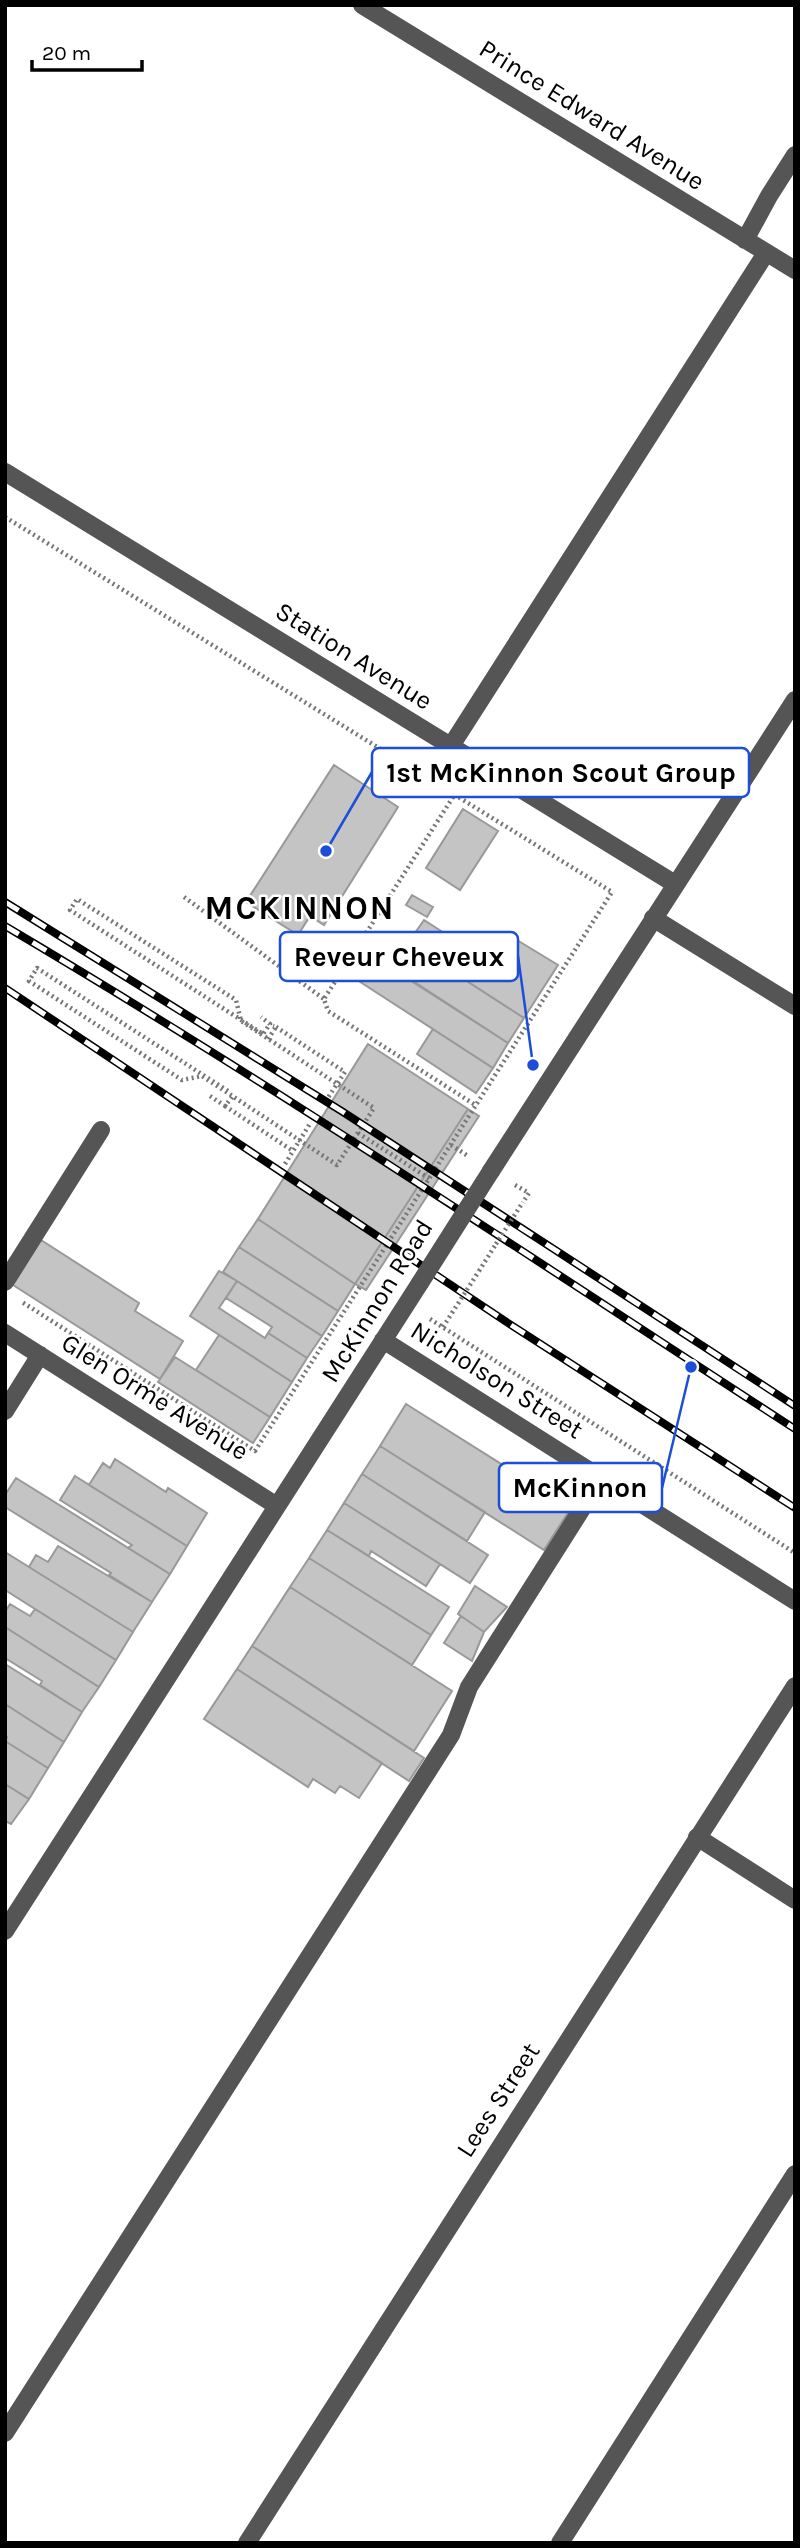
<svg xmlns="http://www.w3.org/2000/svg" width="800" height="2548" font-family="Karla,sans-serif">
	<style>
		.building { fill: #c4c4c4; stroke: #999; stroke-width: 2 }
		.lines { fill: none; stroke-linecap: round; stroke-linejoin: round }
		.path { stroke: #777; stroke-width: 4.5; stroke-dasharray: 2 3.5; stroke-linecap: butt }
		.minor { stroke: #555; stroke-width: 18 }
		.rail-casing { stroke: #000; stroke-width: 8 }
		.rail { stroke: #fff; stroke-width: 5; stroke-dasharray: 16; stroke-linecap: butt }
		.path-bridge { stroke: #777; stroke-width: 4.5; stroke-dasharray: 2 3.5; stroke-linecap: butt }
		.minor-bridge { stroke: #555; stroke-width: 18 }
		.labels { text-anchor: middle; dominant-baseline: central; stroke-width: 5; stroke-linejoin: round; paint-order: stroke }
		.street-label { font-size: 26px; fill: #000; stroke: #fff }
		.district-label { font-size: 33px; font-weight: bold; letter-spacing: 2px; fill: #000; stroke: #fff }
		.leader { fill: none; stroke: #1d4ed8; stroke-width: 2.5 }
		.callout-dot { fill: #1d4ed8; stroke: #fff; stroke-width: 2.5 }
		.callout { fill: #fff; stroke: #1d4ed8; stroke-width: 2.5 }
		.callout-label { font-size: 28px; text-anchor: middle; font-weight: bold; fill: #000 }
	</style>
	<rect width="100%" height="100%" fill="#fff"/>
	<path class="building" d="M 334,765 L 398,807 L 324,925 L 310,916 L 298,935 L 246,902 Z
		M 463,809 L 498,831 L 460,890 L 426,868 Z
		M 412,895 L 433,907 L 427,917 L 406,905 Z
		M 424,920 L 494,965 L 512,937 L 558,965 L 524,1018 L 408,943 Z
		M 408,943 L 524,1018 L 508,1043 L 393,968 Z
		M 366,952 L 508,1043 L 493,1068 L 351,976 Z
		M 433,1029 L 493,1068 L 476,1093 L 417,1054 Z
		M 368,1044 L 468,1109 L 355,1284 L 258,1219 Z
		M 468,1109 L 479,1116 L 366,1290 L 355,1284 Z
		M 258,1219 L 355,1284 L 338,1311 L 239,1247 Z
		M 41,1240 L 139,1303 L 135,1311 L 183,1341 L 160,1379 L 13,1285 Z
		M 239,1247 L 338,1311 L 322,1336 L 223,1272 Z
		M 219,1271 L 237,1281 L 219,1308 L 265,1338 L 268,1333 L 307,1358 L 292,1382 L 190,1316 Z
		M 237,1281 L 322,1336 L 307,1358 L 268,1333 L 272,1327 L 226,1298 Z
		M 219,1335 L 292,1382 L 270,1417 L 196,1370 Z
		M 175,1357 L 270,1417 L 253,1443 L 158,1382 Z
		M 406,1404 L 571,1508 L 544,1550 L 380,1446 Z
		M 380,1446 L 485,1512 L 467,1541 L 362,1474 Z
		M 115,1459 L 166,1492 L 168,1488 L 207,1513 L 187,1546 L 89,1485 L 103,1463 L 110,1468 Z
		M 362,1474 L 488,1555 L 470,1583 L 344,1503 Z
		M 75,1476 L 187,1546 L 170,1574 L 128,1548 L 132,1545 L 60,1500 Z
		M 16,1478 L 170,1574 L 152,1602 L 109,1575 L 111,1573 L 5,1507 L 5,1495 Z
		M 344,1503 L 440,1564 L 426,1586 L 371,1551 L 369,1556 L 327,1530 Z
		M 327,1530 L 449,1607 L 431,1635 L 309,1558 Z
		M 58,1546 L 152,1602 L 133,1632 L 29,1567 L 36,1555 L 48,1562 Z
		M 5,1552 L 133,1632 L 116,1660 L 5,1590 Z
		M 309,1558 L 431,1635 L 412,1665 L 290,1587 Z
		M 475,1586 L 507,1607 L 484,1632 L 458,1614 Z
		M 290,1587 L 452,1691 L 414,1751 L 252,1646 Z
		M 10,1604 L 30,1616 L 35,1609 L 116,1660 L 99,1687 L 5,1627 L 5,1612 Z
		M 461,1616 L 484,1632 L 472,1661 L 444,1643 Z
		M 5,1627 L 99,1687 L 82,1712 L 40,1685 L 42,1681 L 5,1658 Z
		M 252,1646 L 424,1758 L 409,1781 L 237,1669 Z
		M 5,1664 L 82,1712 L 64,1742 L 5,1704 Z
		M 237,1669 L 382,1763 L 359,1798 L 340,1786 L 335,1793 L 313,1779 L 308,1787 L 204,1719 Z
		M 5,1704 L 64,1742 L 48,1768 L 5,1741 L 7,1737 L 5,1735 Z
		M 5,1741 L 48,1768 L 29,1799 L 5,1784 Z
		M 5,1784 L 29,1799 L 11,1824 L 5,1821 Z"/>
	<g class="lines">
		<path class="path" d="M 5,517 L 612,892 L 255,1451 L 22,1302
			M 462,783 L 324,999 L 328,1011 L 477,1106
			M 184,897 L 324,999
			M 276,1027 L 345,1072 L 327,1099
			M 268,1039 L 276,1027 L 273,1026
			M 228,1091 L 37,968 L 29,981 L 182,1080 L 202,1076 L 337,1165 L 374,1108 L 241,1021 L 236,1000 L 77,899 L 70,910 L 263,1034 L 270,1024 L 261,1017
			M 210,1096 L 225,1106 L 233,1096
			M 225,1106 L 293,1151
			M 358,1133 L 430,1179
			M 451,1145 L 468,1156
			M 285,1164 L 311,1122
			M 515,1185 L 529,1193 L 523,1202
			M 479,1271 L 496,1244
			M 430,1319 L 795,1553
			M 443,1327 L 452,1313"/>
		<path class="minor" d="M 362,5 L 795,270
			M 745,240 L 769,196 L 795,155
			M 5,472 L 675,884
			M 451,746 L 766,253
			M 653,918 L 795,1006
			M 491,1171 L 795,700
			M 5,1282 L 101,1130
			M 5,1333 L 277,1506
			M 383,1340 L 795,1601
			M 5,1411 L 40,1355
			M 697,1837 L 795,1900
			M 5,1931 L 420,1283
			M 5,2433 L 451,1735 L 469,1687 L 602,1477
			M 247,2543 L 795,1686
			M 560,2543 L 795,2174"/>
		<g class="rail-casing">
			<path id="rail" d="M 5,902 L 343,1112 L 795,1406
				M 5,926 C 274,1085 533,1259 795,1429
				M 5,988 L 508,1323 L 795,1508"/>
		</g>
		<use href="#rail" class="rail"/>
		<path class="path-bridge" d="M 496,1244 L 523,1202
			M 452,1313 L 479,1271"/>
		<path class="minor-bridge" d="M 420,1283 L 491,1171"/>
	</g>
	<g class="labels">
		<g class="street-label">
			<text transform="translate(592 115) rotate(32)">Prince Edward Avenue</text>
			<text transform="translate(354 656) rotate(32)">Station Avenue</text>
			<text transform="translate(377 1301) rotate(-58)">McKinnon Road</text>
			<text transform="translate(497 1380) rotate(32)">Nicholson Street</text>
			<text transform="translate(155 1397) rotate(32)">Glen Orme Avenue</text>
			<text transform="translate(498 2100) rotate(-57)">Lees Street</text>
		</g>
		<g class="district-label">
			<text x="300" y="908">MCKINNON</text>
		</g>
	</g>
	<path class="leader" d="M326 851L372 772M533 1065L518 956M691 1367L662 1488"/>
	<g class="callout-dot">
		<circle cx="326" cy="851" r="7"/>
		<circle cx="533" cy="1065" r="7"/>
		<circle cx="691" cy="1367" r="7"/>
	</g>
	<g class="callout">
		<rect x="372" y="748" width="377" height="49" rx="7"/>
		<rect x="280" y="932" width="238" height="49" rx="7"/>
		<rect x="499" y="1463" width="163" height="49" rx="7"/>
	</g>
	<g class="callout-label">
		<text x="561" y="782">1st McKinnon Scout Group</text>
		<text x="399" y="966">Reveur Cheveux</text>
		<text x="580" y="1497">McKinnon</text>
	</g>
	<rect width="800" height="2548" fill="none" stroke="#000000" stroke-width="14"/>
	<path d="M32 60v10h110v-10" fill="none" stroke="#000000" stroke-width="3.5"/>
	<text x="42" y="60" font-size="21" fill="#000000" stroke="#ffffff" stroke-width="5" paint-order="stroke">20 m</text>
</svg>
